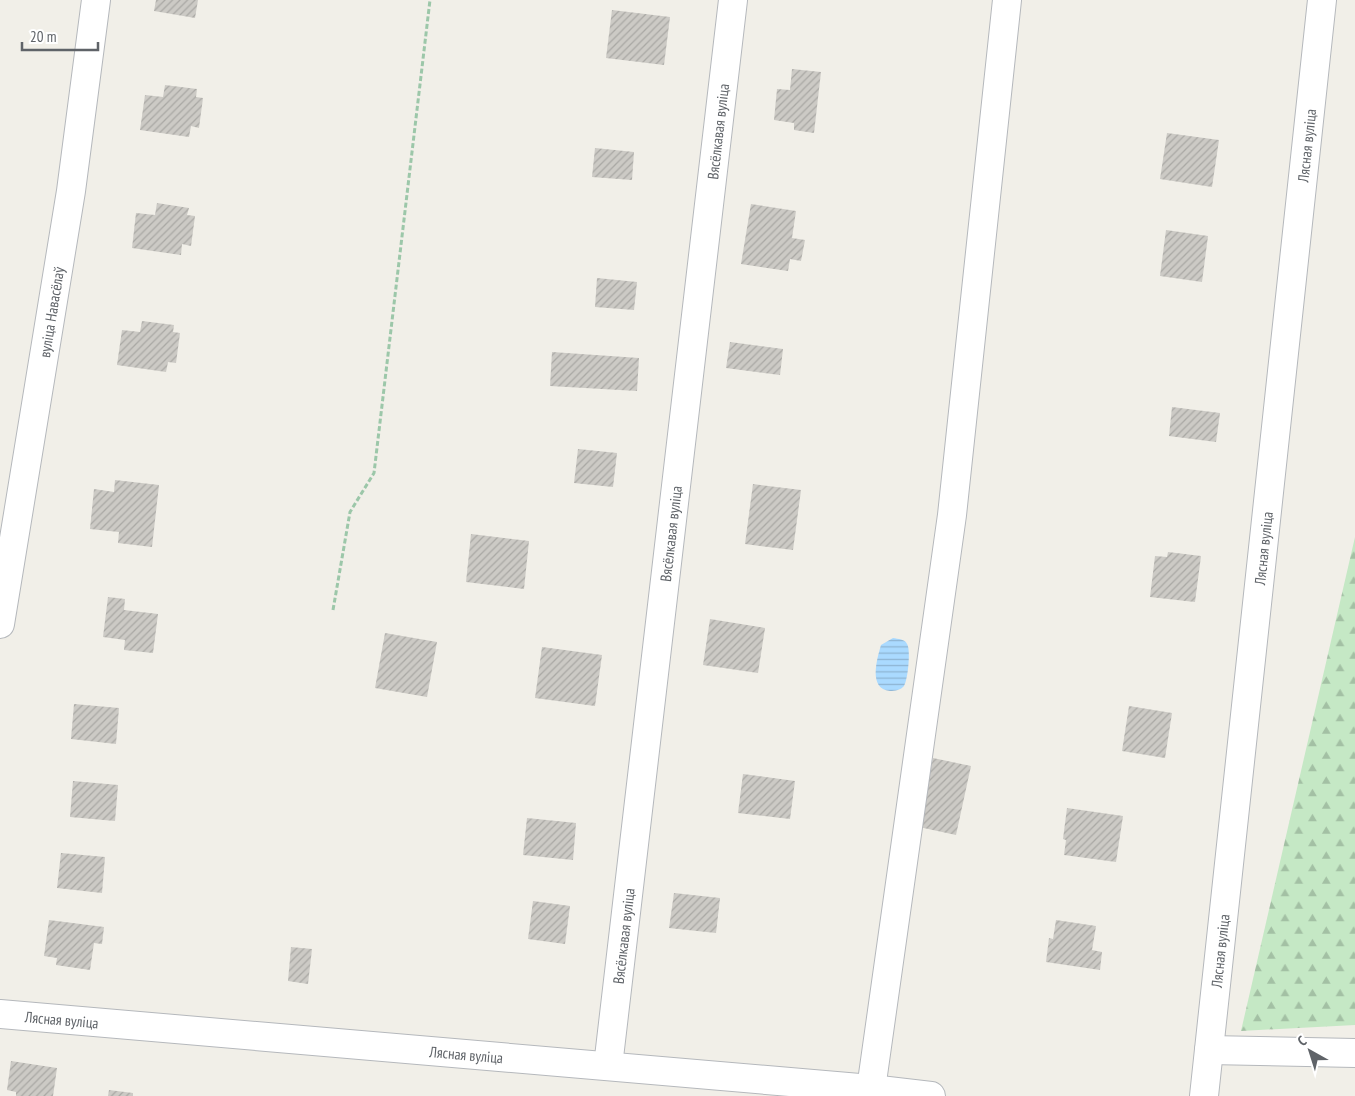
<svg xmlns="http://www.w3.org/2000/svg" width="1355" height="1096" font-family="'PT Sans Narrow',sans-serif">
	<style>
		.forest { fill: url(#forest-firs) }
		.water { fill: url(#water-rules) }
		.building { fill: url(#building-hatch) }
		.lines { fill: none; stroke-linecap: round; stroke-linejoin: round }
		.minor-casing { stroke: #b5b8bc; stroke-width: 30 }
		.path { stroke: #9cc7a9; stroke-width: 3; stroke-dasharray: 5 2.5; stroke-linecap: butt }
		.minor { stroke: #fff; stroke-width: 28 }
		.labels { text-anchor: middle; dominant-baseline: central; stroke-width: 4; stroke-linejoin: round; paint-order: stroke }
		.street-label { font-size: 15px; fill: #5f6368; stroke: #fff }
	</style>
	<defs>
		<pattern id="forest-firs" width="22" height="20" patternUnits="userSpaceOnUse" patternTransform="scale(1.25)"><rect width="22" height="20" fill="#c5e8c5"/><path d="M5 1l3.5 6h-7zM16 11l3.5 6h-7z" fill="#a3c0a4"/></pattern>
		<pattern id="water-rules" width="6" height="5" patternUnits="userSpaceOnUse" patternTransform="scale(1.25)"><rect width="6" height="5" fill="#aadaff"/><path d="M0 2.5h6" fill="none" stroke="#8eb4d2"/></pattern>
		<pattern id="building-hatch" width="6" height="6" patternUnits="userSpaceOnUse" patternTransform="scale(1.25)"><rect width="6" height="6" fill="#cccac5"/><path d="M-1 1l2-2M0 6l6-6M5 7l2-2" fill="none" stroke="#a9a8a4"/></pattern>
	</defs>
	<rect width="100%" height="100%" fill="#f1efe8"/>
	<path class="forest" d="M 1355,537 L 1355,1025 L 1241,1031 Z"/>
	<path class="water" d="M 893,638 C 898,639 905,639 907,644 C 911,649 908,680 904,686 C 901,690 895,691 890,691 C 868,689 877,659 881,645 Z"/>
	<path class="building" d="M 156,0 L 198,0 L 195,18 L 154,11 Z
		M 612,10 L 670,17 L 664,65 L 606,58 Z
		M 792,69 L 821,72 L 814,133 L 794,130 L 794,123 L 774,120 L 777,89 L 790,90 Z
		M 165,85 L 197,89 L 196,97 L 203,98 L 199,128 L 191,126 L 189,137 L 140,130 L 145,95 L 163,97 Z
		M 1167,133 L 1219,140 L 1212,187 L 1160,179 Z
		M 595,148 L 634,152 L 632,180 L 592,177 Z
		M 157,203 L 189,208 L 187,215 L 195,216 L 191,246 L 182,244 L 181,255 L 132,248 L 136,213 L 155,215 Z
		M 751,204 L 796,211 L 792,238 L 805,240 L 801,261 L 790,259 L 788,271 L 741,264 Z
		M 1166,230 L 1208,236 L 1202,282 L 1160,276 Z
		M 597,278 L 637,282 L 634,310 L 595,307 Z
		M 142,321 L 174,325 L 173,332 L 180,333 L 176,363 L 168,362 L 166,372 L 117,365 L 122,330 L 140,332 Z
		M 730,342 L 783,349 L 780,375 L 726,368 Z
		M 552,352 L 639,358 L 637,391 L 550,386 Z
		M 1172,407 L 1220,413 L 1216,442 L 1169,436 Z
		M 578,449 L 617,453 L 613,487 L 574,483 Z
		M 115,480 L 159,485 L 152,547 L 118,543 L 119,532 L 90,529 L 94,489 L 114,492 Z
		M 753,484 L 801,490 L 793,550 L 745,544 Z
		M 471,534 L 529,541 L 524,589 L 466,582 Z
		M 1168,552 L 1201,556 L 1195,602 L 1150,597 L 1155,556 L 1167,557 Z
		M 108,597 L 125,599 L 124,610 L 158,614 L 153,653 L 124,650 L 125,640 L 103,637 Z
		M 710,619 L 765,628 L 758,673 L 703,665 Z
		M 385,633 L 437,642 L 427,697 L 375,688 Z
		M 542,647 L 602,655 L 595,706 L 535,698 Z
		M 74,704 L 119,708 L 116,744 L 71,739 Z
		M 1129,706 L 1172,713 L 1165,758 L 1122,751 Z
		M 933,758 L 971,766 L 956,835 L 919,827 Z
		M 743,774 L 795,781 L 790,819 L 738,813 Z
		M 73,781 L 118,785 L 115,821 L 70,817 Z
		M 1067,808 L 1123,816 L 1116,862 L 1064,855 L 1066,840 L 1063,839 Z
		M 527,818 L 576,823 L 573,860 L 523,855 Z
		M 61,853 L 105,857 L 102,893 L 57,888 Z
		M 674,893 L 720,898 L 716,933 L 669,928 Z
		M 533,901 L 570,906 L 565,944 L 528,939 Z
		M 49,920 L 104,927 L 102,944 L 94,943 L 90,970 L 56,965 L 57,958 L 44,956 Z
		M 1056,920 L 1096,926 L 1092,950 L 1102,952 L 1100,970 L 1046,962 L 1049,938 L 1053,939 Z
		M 291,947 L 312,949 L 308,984 L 288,981 Z
		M 11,1061 L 57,1068 L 53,1096 L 16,1096 L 16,1092 L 7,1090 Z
		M 109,1090 L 133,1093 L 133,1096 L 108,1096 Z"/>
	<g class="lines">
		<g class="minor-casing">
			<g id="minor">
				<path id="s1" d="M 0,624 L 71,191 L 96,0"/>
				<path id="s2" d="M 0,1014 L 871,1089 L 931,1096"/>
				<path d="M 1209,1050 L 1355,1053"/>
				<path id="s3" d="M 608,1066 L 733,0"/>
				<path d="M 871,1089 L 952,515 L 1007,0"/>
				<path id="s4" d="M 1204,1096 L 1322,0"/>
			</g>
		</g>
		<path class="path" d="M 333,610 L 350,512 L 374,473 L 430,0"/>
		<use href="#minor" class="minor"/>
	</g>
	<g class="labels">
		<g class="street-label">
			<text stroke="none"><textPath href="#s3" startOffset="941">Вясёлкавая вуліца</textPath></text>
			<text stroke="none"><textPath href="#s4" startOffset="956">Лясная вуліца</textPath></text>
			<text stroke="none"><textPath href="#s1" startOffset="316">вуліца Навасёлаў</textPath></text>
			<text stroke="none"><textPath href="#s3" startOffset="536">Вясёлкавая вуліца</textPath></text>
			<text stroke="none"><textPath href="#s4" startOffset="551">Лясная вуліца</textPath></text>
			<text stroke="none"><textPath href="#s3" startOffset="131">Вясёлкавая вуліца</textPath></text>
			<text stroke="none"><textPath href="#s4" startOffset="146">Лясная вуліца</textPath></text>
			<text stroke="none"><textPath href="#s2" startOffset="62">Лясная вуліца</textPath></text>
			<text stroke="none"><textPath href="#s2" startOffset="468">Лясная вуліца</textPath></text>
		</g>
	</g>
	<g transform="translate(1310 1051) rotate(321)" stroke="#ffffff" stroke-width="4" paint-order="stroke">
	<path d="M0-4L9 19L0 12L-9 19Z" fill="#5f6368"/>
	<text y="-8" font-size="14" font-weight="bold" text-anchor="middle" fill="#5f6368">С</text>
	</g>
	<path d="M22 42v8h76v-8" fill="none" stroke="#5f6368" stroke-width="2.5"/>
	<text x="30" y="42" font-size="15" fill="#5f6368" stroke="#ffffff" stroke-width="4" paint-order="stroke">20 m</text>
</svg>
